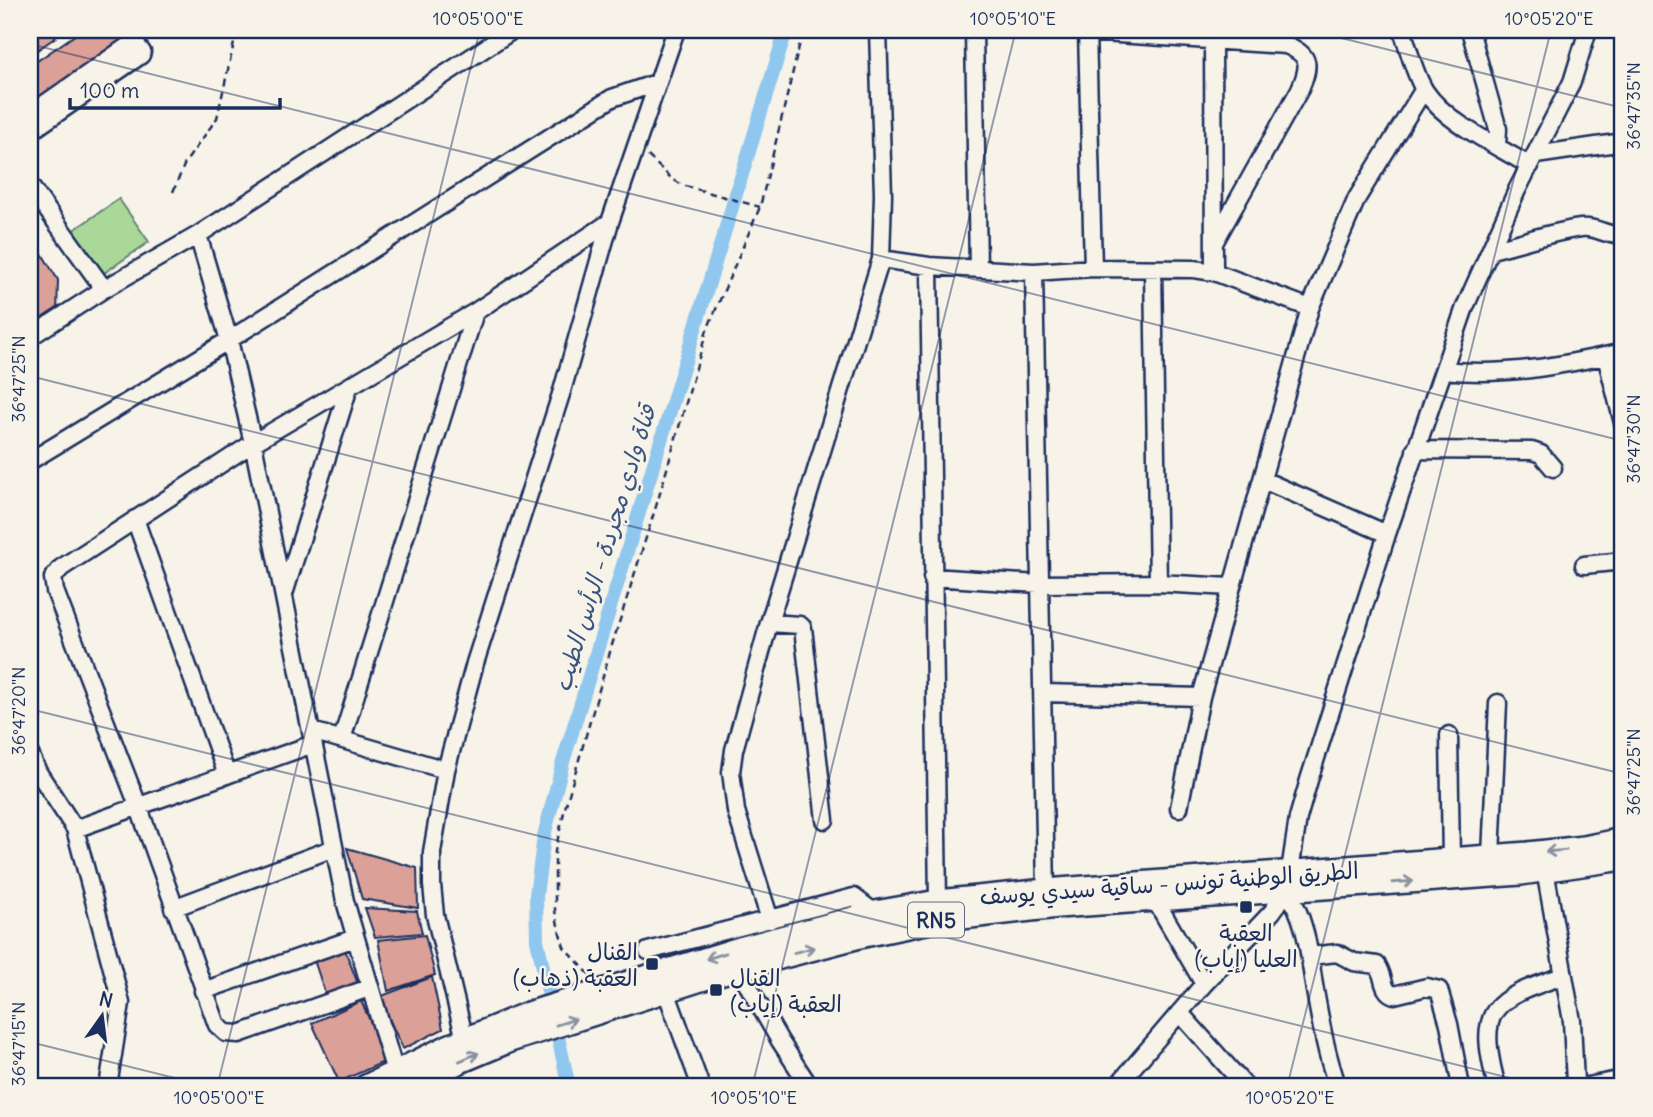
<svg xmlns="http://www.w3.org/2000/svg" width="1653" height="1117" font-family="Delius,'Playpen Sans Arabic',sans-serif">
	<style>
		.green { fill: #a9d898; stroke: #62847b; stroke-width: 2 }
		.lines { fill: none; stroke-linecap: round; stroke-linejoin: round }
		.canal { stroke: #90c7ef; stroke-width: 14 }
		.building { fill: #dba198; stroke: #1b2f5e; stroke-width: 2 }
		.minor-casing { stroke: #1b2f5e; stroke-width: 21 }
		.highway-casing { stroke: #1b2f5e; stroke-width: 28 }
		.path { stroke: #1b2f5e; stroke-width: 2.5; stroke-dasharray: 7 5; stroke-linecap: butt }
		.minor { stroke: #f7f3e8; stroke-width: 16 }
		.highway { stroke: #f7f3e8; stroke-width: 23 }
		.oneway { stroke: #8991a3 }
		.ticks { fill: none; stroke: #1b2f5e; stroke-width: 2; stroke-opacity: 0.45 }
		.poi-dot { fill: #1b2f5e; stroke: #f7f3e8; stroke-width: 2.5 }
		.labels { text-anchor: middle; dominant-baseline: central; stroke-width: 5; stroke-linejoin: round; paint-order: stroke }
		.shield { fill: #f7f3e8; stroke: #5d6a87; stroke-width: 2 }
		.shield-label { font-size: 21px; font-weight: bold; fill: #1b2f5e }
		.street-label { font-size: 23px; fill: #1b2f5e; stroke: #f7f3e8 }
		.poi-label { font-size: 23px; fill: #1b2f5e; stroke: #f7f3e8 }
		.water-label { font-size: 24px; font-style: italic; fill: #385582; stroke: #f7f3e8 }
		.neatline { fill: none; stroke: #1b2f5e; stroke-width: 2.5 }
		.ticks-label { font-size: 18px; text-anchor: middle; fill: #1b2f5e }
	</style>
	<rect width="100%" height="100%" fill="#f7f3e8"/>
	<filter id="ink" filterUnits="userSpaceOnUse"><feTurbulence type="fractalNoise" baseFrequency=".0143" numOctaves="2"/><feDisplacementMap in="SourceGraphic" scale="14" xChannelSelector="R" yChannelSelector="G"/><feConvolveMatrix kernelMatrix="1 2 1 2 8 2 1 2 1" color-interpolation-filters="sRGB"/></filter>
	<g filter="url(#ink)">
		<path class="green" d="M 119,199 L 149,242 L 101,275 L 71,232 Z"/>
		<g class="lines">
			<path class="canal" d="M 569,1087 L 537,940 L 536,895 L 544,836 L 563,762 L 786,30"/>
		</g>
		<path class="building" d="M 30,30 L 52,30 L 56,37 L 30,55 Z
			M 82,30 L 130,30 L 130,37 L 30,105 L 30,66 Z
			M 30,234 L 58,280 L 57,313 L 30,329 Z
			M 347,848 L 417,868 L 418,908 L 362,899 Z
			M 365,908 L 417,911 L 422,933 L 375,937 Z
			M 425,935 L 435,975 L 388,991 L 378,940 Z
			M 345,950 L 358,984 L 326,996 L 314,960 Z
			M 432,977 L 443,1029 L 403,1049 L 379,997 Z
			M 361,1001 L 388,1060 L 339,1082 L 312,1023 Z"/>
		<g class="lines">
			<g class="minor-casing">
				<path id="minor" d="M 974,30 L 978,269
					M 1087,30 L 1093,268
					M 1402,30 C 1409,49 1414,74 1425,91 C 1446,123 1498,146 1530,166
					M 1470,30 L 1498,129 L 1497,145
					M 1087,32 L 1286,45 C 1311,55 1310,66 1300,89 L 1215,241
					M 1213,40 L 1214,272
					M 30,114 L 132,43 L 136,44 L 142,52 L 141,55 L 30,132
					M 1536,155 L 1623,142
					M 30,186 L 104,289
					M 198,235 L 229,340 L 253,443 L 345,901 L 395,1072
					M 1491,250 C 1521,243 1551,232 1581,228 C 1597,226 1607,237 1623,235
					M 881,259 L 929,266 L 1034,272 L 1093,268 L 1194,269 L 1214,272 L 1310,308
					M 929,266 L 938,902
					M 1153,269 L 1158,583
					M 1034,272 L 1046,891
					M 30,337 L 104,289 L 198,235 L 513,30
					M 1606,356 L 1623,423
					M 1444,370 C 1505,377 1564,365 1623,352
					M 1415,450 L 1532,451 L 1541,454 L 1553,468
					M 30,461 L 229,340 L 612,98 L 656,83
					M 1263,480 L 1387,534
					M 135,519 L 227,775
					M 1584,565 L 1623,561
					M 932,577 L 1039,584 L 1158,583 L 1231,587
					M 284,594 L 349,387
					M 769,623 L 800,625 L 803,628 L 825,820
					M 1043,693 L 1201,697
					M 312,731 L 446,770
					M 1449,735 L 1451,859
					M 342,739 L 475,312
					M 30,754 L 38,772 L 75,829 L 116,983 L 121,1003 L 108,1087
					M 1179,808 L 1201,697 L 1310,308 L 1357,198 L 1424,89
					M 75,829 L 313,744
					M 1491,856 L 1498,703
					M 1545,870 L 1572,1021 L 1575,1083 L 1583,1087 L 1623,1079
					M 1287,891 C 1306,919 1309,952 1314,985 C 1320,1019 1326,1055 1338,1087
					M 1154,898 L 1204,984
					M 173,908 L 334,848
					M 770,920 L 736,811 L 731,772 L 734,750 L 769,623 L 881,259 L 883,195 L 878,30
					M 648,951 L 854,897 L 875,913
					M 1310,956 L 1337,953 L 1354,962 L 1377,965 C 1385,975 1381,991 1394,995 L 1427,987 L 1439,990 L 1449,1024 L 1461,1087
					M 738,968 L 780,1041 L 810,1087
					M 369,988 L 239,1034 L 226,1033 L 217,1025 L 139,808 L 55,591 L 53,578 L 61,568 L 253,443 L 475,312 L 610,222
					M 203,991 L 355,938
					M 666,991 L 701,1087
					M 1180,1013 L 1246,1087
					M 465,1040 L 435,915 L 432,885 L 432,852 L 446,770 L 475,663 L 562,391 L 610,222 L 676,30
					M 1116,1087 L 1204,984 L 1272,912 L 1287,891 L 1298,818 L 1309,780 L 1387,534 L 1465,307 L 1517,190 L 1572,82 L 1588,30
					M 1497,1087 C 1476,1008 1491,1000 1563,976"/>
			</g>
			<g class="highway-casing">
				<path id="highway" d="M 366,1087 L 448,1047 L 528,1014 L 743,948 L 875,913 L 938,902 L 1046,891 L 1528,854 L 1584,848 L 1623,840
					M 407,1087 L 460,1061 L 510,1040 L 723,972 L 864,935 L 936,920 L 1058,906 L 1521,873 L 1623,858"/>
			</g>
			<path class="path" d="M 648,156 L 671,178 L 682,185 L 760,207
				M 173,192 L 185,163 L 217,118 L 237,30
				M 590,975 L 564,947 L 559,930 L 555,911 L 555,851 L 565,808 L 612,645 L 658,500 L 707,330 L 760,207 L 803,30"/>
			<use href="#minor" class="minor"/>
			<use href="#highway" class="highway"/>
		</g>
		<defs><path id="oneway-shaft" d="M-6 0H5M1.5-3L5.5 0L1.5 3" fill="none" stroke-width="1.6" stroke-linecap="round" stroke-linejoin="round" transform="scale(1.75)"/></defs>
		<g class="oneway">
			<use href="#oneway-shaft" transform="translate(1556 851) rotate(175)"/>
			<use href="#oneway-shaft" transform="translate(1403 882) rotate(-4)"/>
			<use href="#oneway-shaft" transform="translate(804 950) rotate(-14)"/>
			<use href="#oneway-shaft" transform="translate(716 956) rotate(163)"/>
			<use href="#oneway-shaft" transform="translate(566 1022) rotate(-17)"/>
			<use href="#oneway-shaft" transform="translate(469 1057) rotate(-23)"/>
		</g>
	</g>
	<path class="ticks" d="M 1309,30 L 1623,108M 30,44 L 1623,441M 30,376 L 1623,774M 30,709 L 1546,1087M 30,1042 L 211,1087M 217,1087 L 480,30M 752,1087 L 1016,30M 1287,1087 L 1551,30"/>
	<g class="poi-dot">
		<rect x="1239" y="900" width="14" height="14" rx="3.5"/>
		<rect x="645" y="957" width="14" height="14" rx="3.5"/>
		<rect x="709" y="983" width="14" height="14" rx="3.5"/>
	</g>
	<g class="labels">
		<rect class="shield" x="908" y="902.5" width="56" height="35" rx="5"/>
		<g class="shield-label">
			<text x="936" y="920">RN5</text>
		</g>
		<g class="street-label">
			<text transform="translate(1169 883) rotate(-4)">الطريق الوطنية تونس - ساقية سيدي يوسف</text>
		</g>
		<g class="poi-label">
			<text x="1246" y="932">العقبة<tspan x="1246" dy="26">العليا (إياب)</tspan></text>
			<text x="638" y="951" text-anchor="end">القنال<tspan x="638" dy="26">العقبة (ذهاب)</tspan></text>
			<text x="730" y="977" text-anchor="start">القنال<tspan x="730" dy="26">العقبة (إياب)</tspan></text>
		</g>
		<g class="water-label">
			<text transform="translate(604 548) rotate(-73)">قناة وادي مجردة - الرأس الطيب</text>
		</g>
	</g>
	<rect width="1653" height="1117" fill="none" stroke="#f7f3e8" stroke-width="77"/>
	<g transform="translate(102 1016) rotate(14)" stroke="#f7f3e8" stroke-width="5" paint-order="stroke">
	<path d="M0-5L12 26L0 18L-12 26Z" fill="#1b2f5e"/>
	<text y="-10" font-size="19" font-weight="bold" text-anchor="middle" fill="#1b2f5e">N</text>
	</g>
	<path d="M70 98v10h210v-10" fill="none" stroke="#1b2f5e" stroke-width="3.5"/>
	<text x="80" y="98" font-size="21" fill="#1b2f5e" stroke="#f7f3e8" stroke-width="5" paint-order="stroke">100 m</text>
	<rect x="38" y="38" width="1576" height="1040" class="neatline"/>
	<g class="ticks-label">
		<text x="478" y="25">10°05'00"E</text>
		<text x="1013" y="25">10°05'10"E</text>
		<text x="1549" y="25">10°05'20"E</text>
		<text transform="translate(1634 106) rotate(-90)" y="6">36°47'35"N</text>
		<text transform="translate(19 379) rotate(-90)" y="6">36°47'25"N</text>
		<text transform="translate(1634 439) rotate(-90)" y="6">36°47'30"N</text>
		<text transform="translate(19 711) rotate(-90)" y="6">36°47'20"N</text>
		<text transform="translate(1634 772) rotate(-90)" y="6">36°47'25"N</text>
		<text transform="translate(19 1044) rotate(-90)" y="6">36°47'15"N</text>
		<text x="219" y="1104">10°05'00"E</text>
		<text x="754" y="1104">10°05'10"E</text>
		<text x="1290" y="1104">10°05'20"E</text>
	</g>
</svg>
